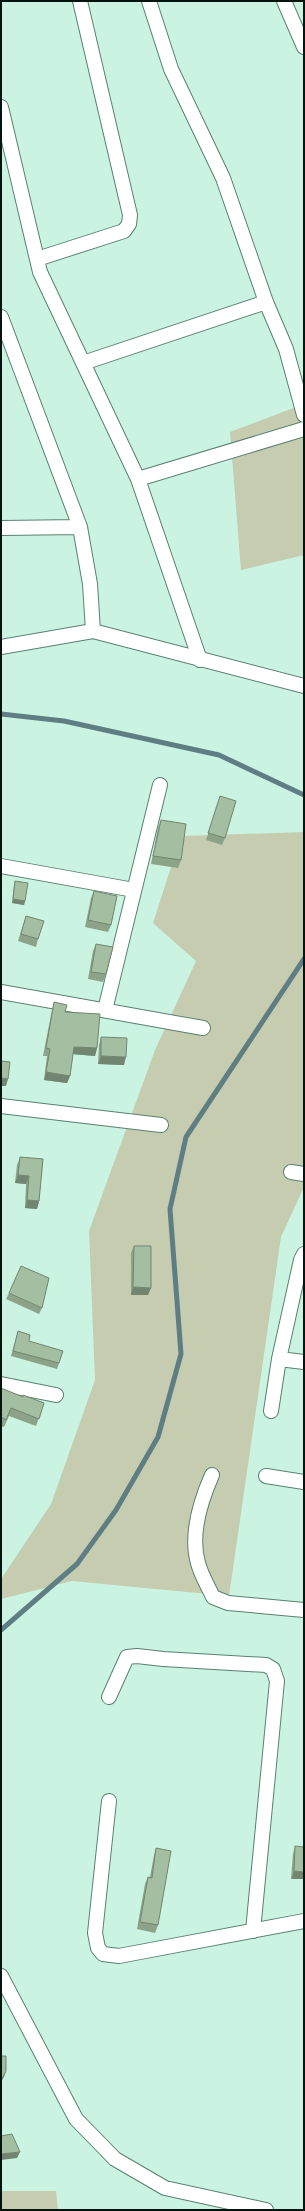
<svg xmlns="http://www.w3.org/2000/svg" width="305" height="2211" font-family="'PT Sans',sans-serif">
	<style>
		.green { fill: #c5ccb0 }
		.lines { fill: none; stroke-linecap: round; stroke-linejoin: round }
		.stream { stroke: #5f7e84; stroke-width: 5 }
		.street-casing { stroke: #598070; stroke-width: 16 }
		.street { stroke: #fff; stroke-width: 14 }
		.wall { fill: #8ca38a }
		.shaded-wall { fill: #728571 }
		.building { fill: #a3bea1; stroke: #728571 }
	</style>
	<rect width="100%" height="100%" fill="#caf4e1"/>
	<path class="green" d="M 304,404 L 304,555 L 241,570 L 230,432 Z
		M 304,832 L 304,1187 L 281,1237 L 229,1596 L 72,1581 L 1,1599 L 1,1579 L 51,1504 L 95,1380 L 89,1231 L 155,1050 L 196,961 L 153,923 L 181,836 Z
		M 1,2191 L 56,2191 L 58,2210 L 1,2210 Z"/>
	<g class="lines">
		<path class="stream" d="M 1,714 L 64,721 L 219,755 L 304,795
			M 1,1630 L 77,1564 L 116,1510 L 158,1437 L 181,1354 L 170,1209 L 186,1137 L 304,959"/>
		<g class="street-casing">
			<path id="street" d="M 149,1 L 171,69 L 223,178 L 266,302 L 286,349 L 304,415
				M 284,1 L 304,47
				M 1,107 L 40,272 L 138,479 L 200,660
				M 37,259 L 124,231 L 129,224 L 130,215 L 80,1
				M 1,317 L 80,527 L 90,584 L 93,631
				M 83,363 L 266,302
				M 138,479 L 304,429
				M 1,528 L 80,527
				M 1,647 L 93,631 L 304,686
				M 1,866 L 134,890
				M 1,992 L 203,1028
				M 105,1010 L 160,785
				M 1,1106 L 161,1125
				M 291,1172 L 304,1174
				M 279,1359 L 301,1260 L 304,1254
				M 1,1384 L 56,1395
				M 271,1411 L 279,1359 L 304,1362
				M 212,1475 C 201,1500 190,1535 198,1563 C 201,1575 208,1586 213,1597 L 228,1603 L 304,1610
				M 266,1476 L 304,1482
				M 109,1697 L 127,1657 L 137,1656 L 163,1659 L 266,1665 L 273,1669 L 277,1681 L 253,1931
				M 109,1801 L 95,1933 L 98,1948 L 103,1954 L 119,1956 L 304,1921
				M 1,1976 L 76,2119 L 115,2159 L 165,2188 L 266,2210"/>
		</g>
		<use href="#street" class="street"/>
	</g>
	<path class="wall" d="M 218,803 L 225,838 L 222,845 L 206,840 Z
		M 161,820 L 181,860 L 178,868 L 151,864 L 158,828 Z
		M 15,881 L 25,901 L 24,905 L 12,903 L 14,885 Z
		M 94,891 L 111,925 L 108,932 L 85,927 L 91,898 Z
		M 26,916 L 38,939 L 36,947 L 18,941 Z
		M 96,944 L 106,974 L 103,982 L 88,979 L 93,951 Z
		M 54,1002 L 65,1012 L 97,1048 L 95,1056 L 73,1054 L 70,1076 L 67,1083 L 44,1080 L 47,1056 L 43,1056 L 52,1010 Z
		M 101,1037 L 124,1065 L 98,1064 L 99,1045 Z
		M 20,1157 L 43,1159 L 39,1201 L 37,1209 L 25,1208 L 26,1184 L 15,1183 L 17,1165 Z
		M 134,1246 L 148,1295 L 131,1295 L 131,1253 Z
		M 9,1293 L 42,1308 L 39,1314 L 6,1299 Z
		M 18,1331 L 29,1341 L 59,1363 L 57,1369 L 11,1356 Z
		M 1,1389 L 23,1397 L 44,1403 L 36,1426 L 9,1416 L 4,1427 L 1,1426 Z
		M 295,1846 L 304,1847 L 291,1879 L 293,1854 Z
		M 156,1848 L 158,1925 L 155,1933 L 137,1929 L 145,1884 L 148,1877 L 150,1877 L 154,1855 Z"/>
	<path class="shaded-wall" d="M 13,899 L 25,901 L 24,905 L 12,903 Z
		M 74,1047 L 97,1048 L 95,1056 L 71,1054 Z
		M 101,1056 L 126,1057 L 124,1065 L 98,1064 Z
		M 46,1072 L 70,1076 L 67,1083 L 44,1080 Z
		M 1,1078 L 8,1079 L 6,1086 L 1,1086 Z
		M 18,1175 L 29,1176 L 26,1184 L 15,1183 Z
		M 27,1200 L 39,1201 L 37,1209 L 25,1208 Z
		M 133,1287 L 151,1288 L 148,1295 L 131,1295 Z
		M 294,1871 L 304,1872 L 304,1879 L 291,1879 Z
		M 6,2071 L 4,2077 L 1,2082 L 1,2080 Z
		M 20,2152 L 17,2158 L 1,2160 L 1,2154 Z"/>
	<path class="building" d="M 220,796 L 236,801 L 225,838 L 208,833 Z
		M 161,820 L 186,824 L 181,860 L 153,856 Z
		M 15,881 L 28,883 L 25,901 L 13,899 Z
		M 94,891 L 117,896 L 111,925 L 88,920 Z
		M 26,916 L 44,921 L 38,939 L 21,934 Z
		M 96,944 L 113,947 L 106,974 L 91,972 Z
		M 54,1002 L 67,1005 L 65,1012 L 100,1014 L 97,1048 L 74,1047 L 70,1076 L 46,1072 L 50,1049 L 46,1048 Z
		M 101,1037 L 127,1038 L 126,1057 L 101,1056 Z
		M 1,1061 L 10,1062 L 8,1079 L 1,1078 Z
		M 20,1157 L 43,1159 L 39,1201 L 27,1200 L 29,1176 L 18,1175 Z
		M 134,1246 L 151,1246 L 151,1288 L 133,1287 Z
		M 21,1266 L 49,1278 L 42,1308 L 9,1293 Z
		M 18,1331 L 30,1335 L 29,1341 L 63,1351 L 59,1363 L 13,1351 Z
		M 1,1388 L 23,1397 L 23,1395 L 44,1403 L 39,1419 L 11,1408 L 6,1420 L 1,1417 Z
		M 295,1846 L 304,1847 L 304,1872 L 294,1871 Z
		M 156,1848 L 171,1851 L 158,1925 L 140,1922 L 148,1877 L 152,1878 Z
		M 1,2056 L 6,2056 L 6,2071 L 1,2080 Z
		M 12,2134 L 20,2152 L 1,2154 L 1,2136 Z"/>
	<rect width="305" height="2211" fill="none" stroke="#05140e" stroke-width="4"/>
</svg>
